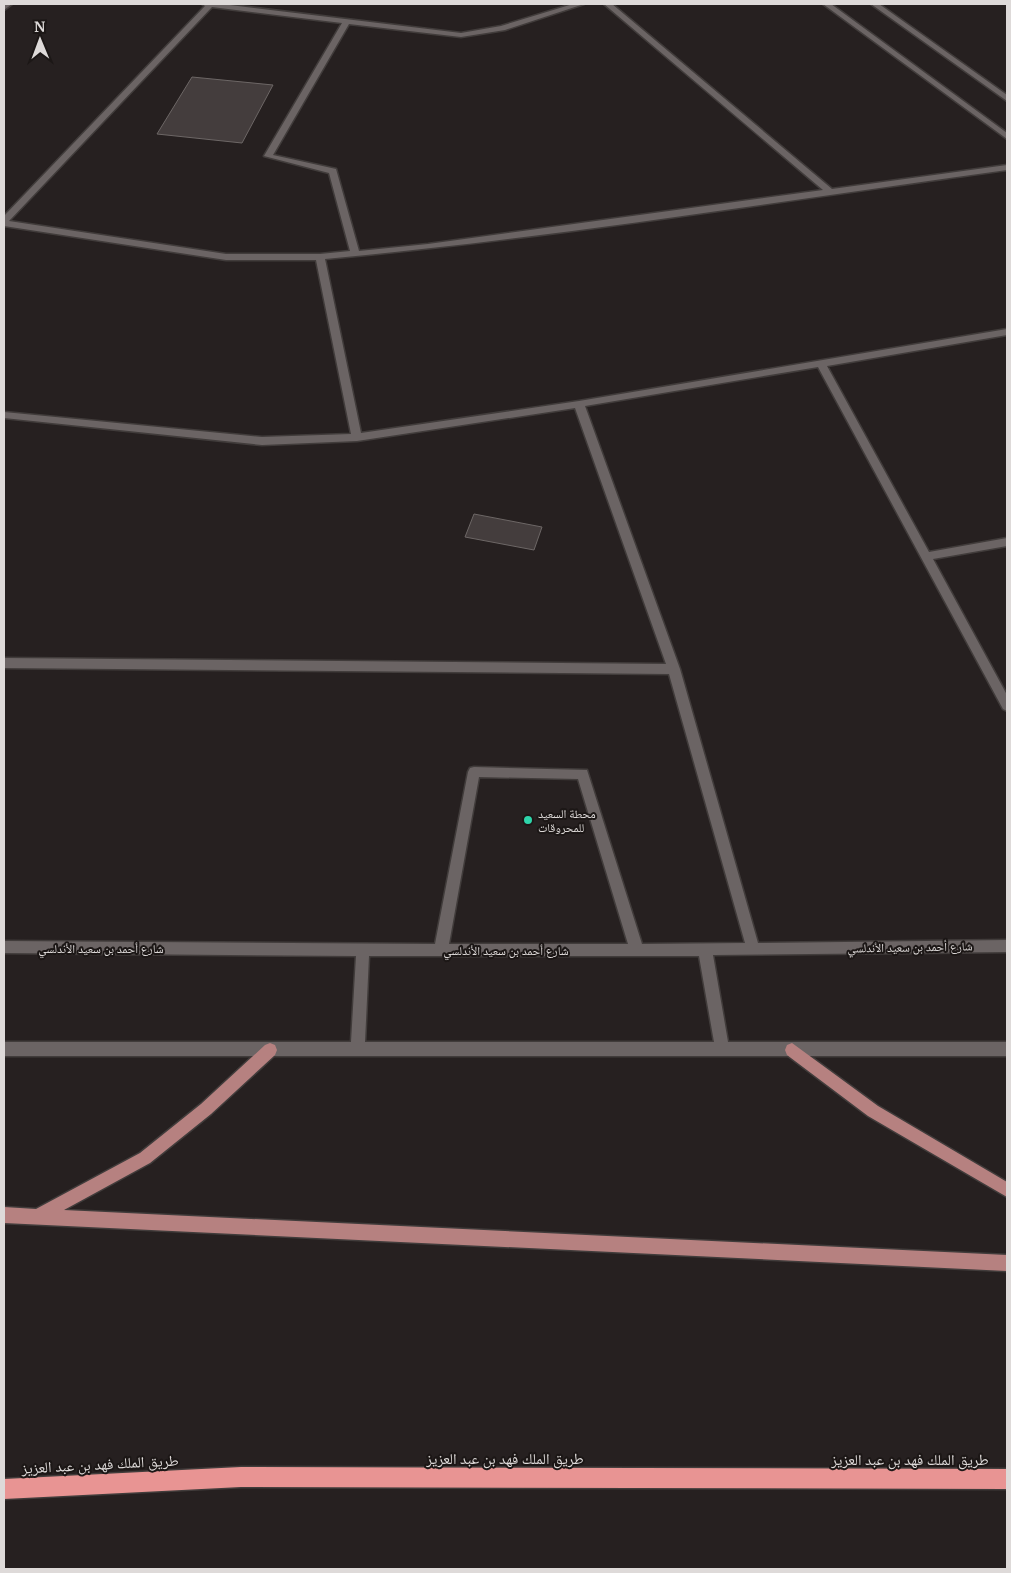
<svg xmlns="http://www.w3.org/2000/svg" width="1011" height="1573" font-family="Merriweather,'Noto Naskh Arabic',serif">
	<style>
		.building { fill: #443d3d; stroke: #6d6766 }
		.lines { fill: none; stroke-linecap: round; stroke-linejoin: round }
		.minor-casing { stroke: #413c3b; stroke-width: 3 }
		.major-casing { stroke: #413c3b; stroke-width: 3 }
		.highway-casing { stroke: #413c3b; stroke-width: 3 }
		.minor { fill: #6b6464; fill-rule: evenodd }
		.major { fill: #b68180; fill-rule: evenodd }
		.highway { fill: #e89493; fill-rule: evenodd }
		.poi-dot { fill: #2ed4aa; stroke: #1c1716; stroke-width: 2 }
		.labels { text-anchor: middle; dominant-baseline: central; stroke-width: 4; stroke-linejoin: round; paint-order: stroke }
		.poi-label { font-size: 12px; fill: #dedad9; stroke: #1c1716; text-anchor: start }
		.street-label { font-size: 12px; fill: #dedad9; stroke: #1c1716 }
		.near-street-label { font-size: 15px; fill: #dedad9; stroke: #1c1716 }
	</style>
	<rect width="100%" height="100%" fill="#262020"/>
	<path class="building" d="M 192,77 L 273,85 L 242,143 L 157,134 Z
		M 474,514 L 542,527 L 534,550 L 465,537 Z"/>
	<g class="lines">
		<g class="minor-casing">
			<path id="minor" d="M 4,4 L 12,4 L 4,10 Z
				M 202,4 L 222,4 L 461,33 L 501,26 L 573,4 L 584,4 L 505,30 L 461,37 L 349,24 L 273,155 L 336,169 L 359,251 L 428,244 L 823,190 L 604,4 L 612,4 L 832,189 L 1007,165 L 1007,170 C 780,201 553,238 325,259 L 361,433 L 579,401 L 1007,329 L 1007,335 L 827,366 L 929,552 L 1007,538 L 1007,546 L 933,559 L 1007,695 L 1007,711 L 1003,709 L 818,367 L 585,406 L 680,669 L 758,943 L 1007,940 L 1007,952 L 713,955 L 728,1042 L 1007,1042 L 1007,1056 L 4,1056 L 4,1042 L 351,1042 L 356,956 L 4,953 L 4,941 L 435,944 L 468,772 L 470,768 L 474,767 L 587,770 L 642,944 L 745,943 L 669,674 L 4,668 L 4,658 L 666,664 L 575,408 L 357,441 L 262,445 L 4,418 L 4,412 L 262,437 L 351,434 L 316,260 L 226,260 L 4,226 L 4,216 L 205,6 ZM 212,7 L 342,23 L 264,156 L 329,173 L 350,251 L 320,254 L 226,254 L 9,221 ZM 479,777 L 578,779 L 628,944 L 449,944 ZM 369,956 L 699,956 L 714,1042 L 365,1042 Z
				M 823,4 L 831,4 L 1007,133 L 1007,139 Z
				M 871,4 L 879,4 L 1007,95 L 1007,101 Z"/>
		</g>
		<g class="major-casing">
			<path id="major" d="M 270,1043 L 275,1045 L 277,1050 L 275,1055 L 211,1114 L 150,1163 L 64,1210 L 1007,1255 L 1007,1271 L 4,1223 L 4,1207 L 36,1209 L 140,1153 L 201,1104 L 265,1045 Z
				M 792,1043 L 878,1106 L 1007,1182 L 1007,1197 L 868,1116 L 787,1055 L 785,1050 L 787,1045 Z"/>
		</g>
		<g class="highway-casing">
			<path id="highway" d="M 241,1467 L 1007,1469 L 1007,1489 L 241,1487 L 4,1499 L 4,1479 Z"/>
		</g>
		<use href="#minor" class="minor"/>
		<use href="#major" class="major"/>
		<use href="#highway" class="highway"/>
	</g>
	<circle class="poi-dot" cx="528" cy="820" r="5"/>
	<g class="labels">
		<g class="poi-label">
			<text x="538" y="813">محطة السعيد<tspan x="538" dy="14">للمحروقات</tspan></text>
		</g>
		<g class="street-label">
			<text transform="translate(910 947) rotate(-1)">شارع أحمد بن سعيد الأندلسي</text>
			<text x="101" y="948">شارع أحمد بن سعيد الأندلسي</text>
			<text x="506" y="950">شارع أحمد بن سعيد الأندلسي</text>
		</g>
		<g class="near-street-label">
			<text x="505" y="1458">طريق الملك فهد بن عبد العزيز</text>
			<text x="910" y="1459">طريق الملك فهد بن عبد العزيز</text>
			<text transform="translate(100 1464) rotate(-3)">طريق الملك فهد بن عبد العزيز</text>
		</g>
	</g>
	<rect width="1011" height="1573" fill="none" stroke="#dedad9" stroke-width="10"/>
	<g transform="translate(40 40) rotate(359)" stroke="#1c1716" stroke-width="4" paint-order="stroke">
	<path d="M0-4L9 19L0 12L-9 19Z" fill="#dedad9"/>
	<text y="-8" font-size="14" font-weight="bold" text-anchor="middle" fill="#dedad9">N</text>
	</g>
</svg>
